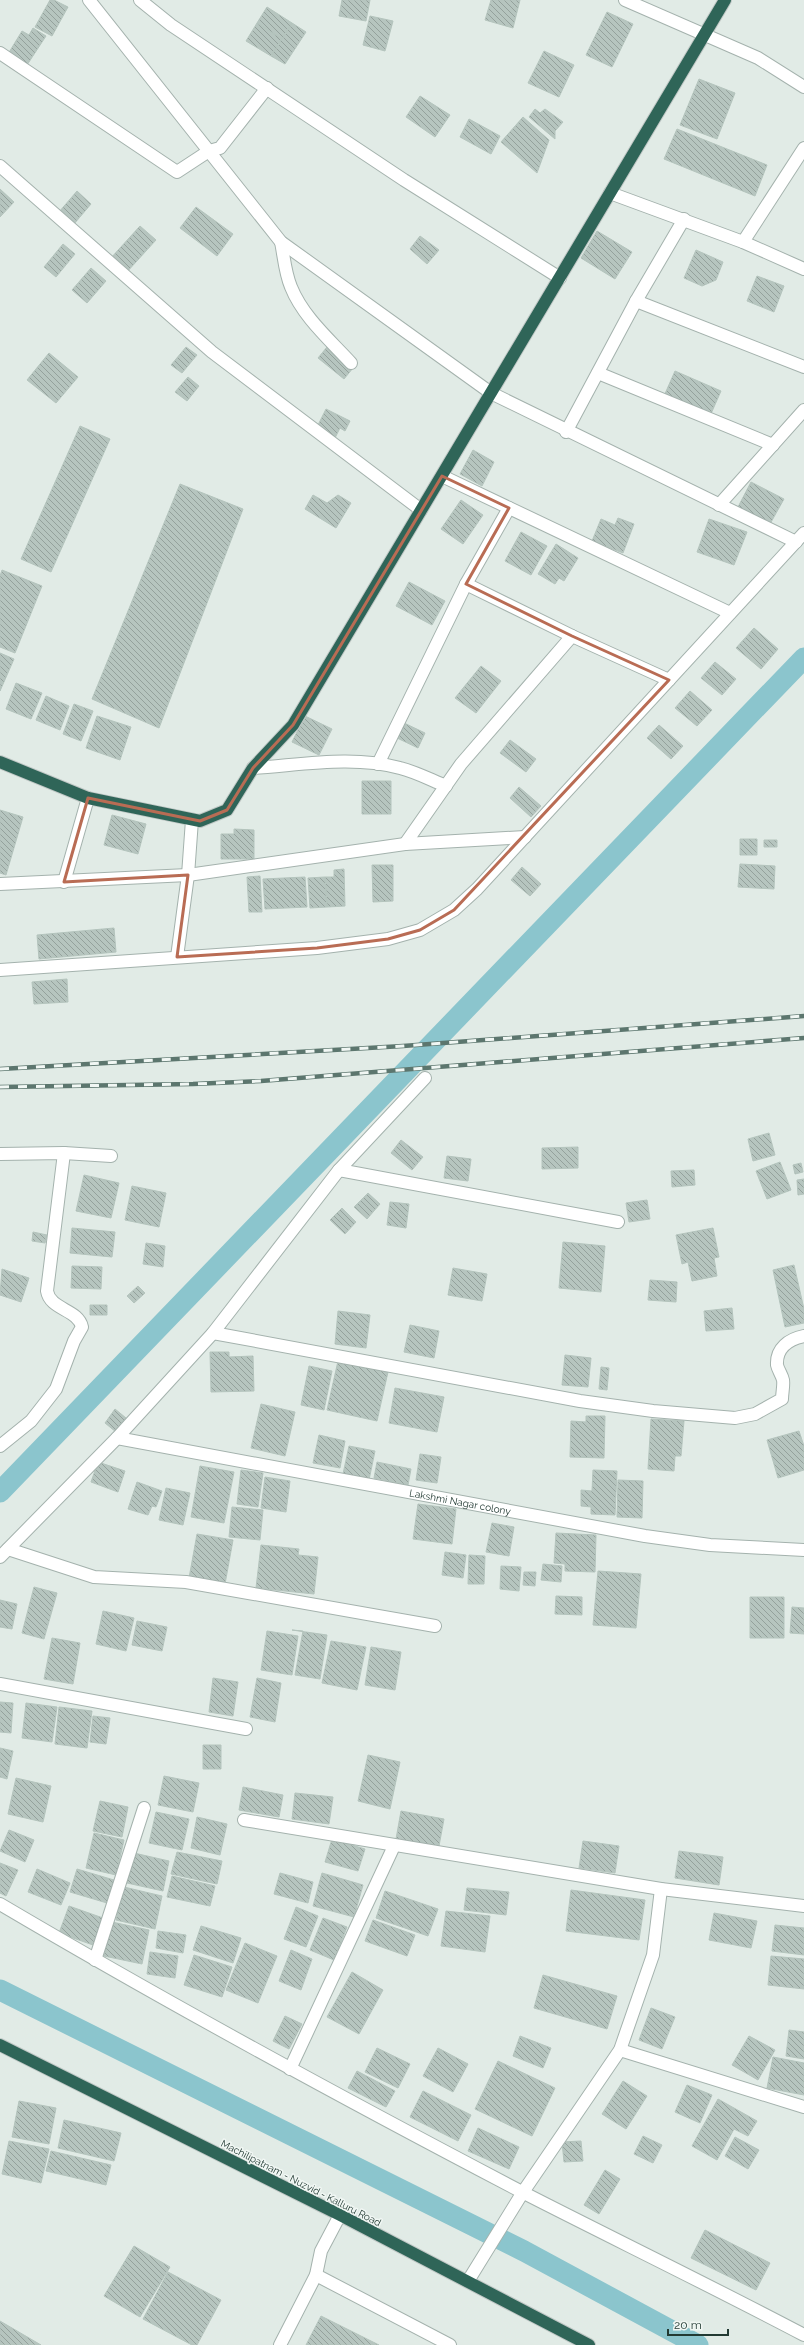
<svg xmlns="http://www.w3.org/2000/svg" width="804" height="2345" font-family="Raleway,sans-serif">
	<style>
		.lines { fill: none; stroke-linecap: round; stroke-linejoin: round }
		.canal { stroke: #8bc5cd; stroke-width: 21 }
		.building { fill: url(#building-back-hatch); stroke: #b4c4bd }
		.street-casing { stroke: #a4b2ad; stroke-width: 14 }
		.highway-casing { stroke: #c1c8c6; stroke-width: 14 }
		.street { stroke: #fff; stroke-width: 12 }
		.highway { stroke: #2f6558; stroke-width: 12 }
		.rail-casing { stroke: #5c766e; stroke-width: 4.5 }
		.rail { stroke: #f1f7f4; stroke-width: 3; stroke-dasharray: 9; stroke-linecap: butt }
		.marked { fill: none; stroke: #b96c54; stroke-width: 3; stroke-linejoin: round }
		.labels { text-anchor: middle; dominant-baseline: central; stroke-width: 3; stroke-linejoin: round; paint-order: stroke }
		.street-label { font-size: 10px; fill: #223a33; stroke: #f1f7f4 }
	</style>
	<defs>
		<pattern id="building-back-hatch" width="6" height="6" patternUnits="userSpaceOnUse"><rect width="6" height="6" fill="#b6c5bf"/><path d="M-1 5l2 2M0 0l6 6M5-1l2 2" fill="none" stroke="#94a19c"/></pattern>
	</defs>
	<rect width="100%" height="100%" fill="#e1ebe6"/>
	<g class="lines">
		<path class="canal" d="M 0,1492 L 804,658
			M 0,1990 L 524,2251 L 698,2345"/>
	</g>
	<path class="building" d="M 50,0 L 54,0 L 68,7 L 52,36 L 35,27 Z
		M 342,0 L 370,0 L 366,21 L 339,16 Z
		M 491,0 L 520,0 L 513,28 L 485,20 Z
		M 267,7 L 292,23 L 282,39 L 257,23 Z
		M 607,12 L 633,24 L 612,67 L 586,55 Z
		M 370,16 L 393,21 L 385,51 L 363,45 Z
		M 257,23 L 282,39 L 271,56 L 246,41 Z
		M 292,23 L 306,32 L 285,64 L 271,56 Z
		M 33,28 L 46,36 L 27,65 L 8,54 L 22,31 L 29,35 Z
		M 544,51 L 574,65 L 559,97 L 528,83 Z
		M 699,79 L 735,93 L 717,139 L 680,125 Z
		M 420,96 L 450,115 L 435,137 L 406,117 Z
		M 535,109 L 540,113 L 545,109 L 563,122 L 555,131 L 555,139 L 529,117 Z
		M 523,117 L 549,140 L 537,173 L 501,142 Z
		M 469,119 L 500,136 L 491,154 L 460,137 Z
		M 677,129 L 767,165 L 755,196 L 664,159 Z
		M 0,189 L 14,202 L 0,217 Z
		M 77,191 L 91,204 L 74,224 L 59,212 Z
		M 196,207 L 233,234 L 217,256 L 180,228 Z
		M 140,226 L 156,240 L 126,273 L 110,259 Z
		M 597,231 L 632,252 L 615,279 L 581,258 Z
		M 420,236 L 439,250 L 427,264 L 410,249 Z
		M 63,244 L 75,254 L 56,277 L 44,267 Z
		M 696,250 L 723,262 L 716,280 L 702,286 L 684,278 Z
		M 91,268 L 106,281 L 87,303 L 72,290 Z
		M 757,276 L 784,286 L 774,312 L 747,301 Z
		M 186,347 L 197,355 L 182,373 L 171,365 Z
		M 327,347 L 353,368 L 344,379 L 318,358 Z
		M 49,353 L 78,377 L 56,403 L 27,380 Z
		M 675,371 L 721,391 L 710,416 L 664,396 Z
		M 188,377 L 199,386 L 187,401 L 175,392 Z
		M 326,409 L 350,421 L 345,431 L 340,428 L 335,438 L 316,429 Z
		M 80,426 L 110,439 L 51,572 L 21,559 Z
		M 473,450 L 494,462 L 482,486 L 460,474 Z
		M 751,482 L 784,499 L 770,524 L 738,507 Z
		M 180,484 L 243,509 L 159,728 L 92,699 Z
		M 313,495 L 327,503 L 338,495 L 351,503 L 336,528 L 305,509 Z
		M 461,500 L 483,515 L 463,544 L 441,529 Z
		M 618,518 L 634,524 L 623,553 L 592,541 L 601,519 L 615,525 Z
		M 709,519 L 747,532 L 734,565 L 697,552 Z
		M 521,532 L 547,546 L 531,575 L 505,561 Z
		M 556,544 L 578,558 L 564,581 L 559,578 L 555,584 L 538,574 Z
		M 2,570 L 42,586 L 15,653 L 0,647 L 0,576 Z
		M 409,582 L 445,601 L 432,625 L 396,606 Z
		M 754,628 L 778,649 L 761,669 L 736,648 Z
		M 0,653 L 14,659 L 0,691 Z
		M 715,662 L 736,679 L 722,695 L 701,678 Z
		M 481,666 L 501,681 L 476,713 L 455,698 Z
		M 16,683 L 42,693 L 31,719 L 6,709 Z
		M 690,691 L 712,710 L 697,726 L 675,708 Z
		M 46,696 L 69,706 L 60,730 L 36,720 Z
		M 74,704 L 93,711 L 81,741 L 63,734 Z
		M 97,716 L 131,727 L 120,760 L 86,748 Z
		M 305,716 L 332,729 L 319,755 L 292,742 Z
		M 402,722 L 425,733 L 418,748 L 395,737 Z
		M 659,725 L 683,746 L 671,759 L 647,738 Z
		M 510,740 L 536,759 L 526,772 L 500,753 Z
		M 362,781 L 391,781 L 391,814 L 362,814 Z
		M 519,787 L 541,806 L 531,817 L 510,798 Z
		M 0,810 L 23,817 L 6,875 L 0,873 Z
		M 112,815 L 146,824 L 138,854 L 104,845 Z
		M 234,829 L 254,830 L 254,859 L 221,859 L 221,834 L 234,834 Z
		M 740,839 L 757,839 L 757,855 L 740,855 Z
		M 764,840 L 777,840 L 777,847 L 764,847 Z
		M 740,864 L 775,866 L 774,889 L 738,887 Z
		M 372,865 L 393,865 L 393,901 L 373,902 Z
		M 522,867 L 541,884 L 530,896 L 511,880 Z
		M 344,869 L 345,906 L 327,907 L 325,877 L 334,877 L 334,870 Z
		M 260,876 L 262,912 L 249,912 L 247,877 Z
		M 305,877 L 307,907 L 265,909 L 263,879 Z
		M 325,877 L 327,907 L 310,908 L 308,878 Z
		M 114,928 L 116,952 L 39,959 L 37,935 Z
		M 67,979 L 68,1002 L 34,1004 L 32,982 Z
		M 769,1133 L 775,1155 L 753,1161 L 748,1139 Z
		M 401,1140 L 423,1157 L 412,1170 L 391,1153 Z
		M 578,1147 L 578,1168 L 542,1169 L 542,1148 Z
		M 447,1156 L 471,1159 L 468,1181 L 444,1178 Z
		M 780,1162 L 791,1190 L 767,1199 L 756,1171 Z
		M 801,1163 L 803,1172 L 795,1174 L 793,1165 Z
		M 694,1170 L 695,1185 L 672,1187 L 671,1171 Z
		M 84,1175 L 119,1183 L 111,1218 L 76,1211 Z
		M 804,1179 L 804,1194 L 798,1195 L 797,1180 Z
		M 132,1186 L 166,1193 L 159,1227 L 125,1220 Z
		M 368,1193 L 380,1204 L 367,1219 L 354,1207 Z
		M 647,1200 L 650,1219 L 629,1222 L 626,1203 Z
		M 390,1202 L 409,1204 L 406,1228 L 387,1225 Z
		M 342,1208 L 356,1222 L 345,1234 L 330,1220 Z
		M 72,1228 L 115,1232 L 112,1257 L 70,1253 Z
		M 713,1228 L 719,1257 L 714,1258 L 717,1276 L 692,1281 L 688,1262 L 682,1264 L 676,1235 Z
		M 33,1232 L 47,1235 L 45,1243 L 32,1241 Z
		M 563,1242 L 605,1246 L 601,1292 L 559,1288 Z
		M 146,1243 L 165,1246 L 163,1267 L 143,1264 Z
		M 794,1265 L 804,1309 L 804,1323 L 785,1327 L 773,1270 Z
		M 72,1266 L 102,1267 L 101,1289 L 71,1288 Z
		M 453,1268 L 487,1274 L 482,1301 L 448,1295 Z
		M 2,1269 L 29,1278 L 21,1302 L 0,1295 Z
		M 650,1280 L 677,1282 L 676,1302 L 648,1300 Z
		M 138,1286 L 145,1293 L 134,1303 L 127,1296 Z
		M 90,1305 L 107,1305 L 107,1315 L 90,1315 Z
		M 732,1308 L 734,1329 L 706,1331 L 704,1311 Z
		M 338,1311 L 370,1315 L 366,1348 L 335,1344 Z
		M 410,1325 L 439,1331 L 434,1358 L 404,1352 Z
		M 210,1352 L 229,1352 L 229,1357 L 253,1356 L 254,1391 L 211,1392 Z
		M 565,1355 L 591,1358 L 588,1387 L 562,1385 Z
		M 338,1361 L 388,1372 L 377,1421 L 327,1410 Z
		M 309,1366 L 332,1371 L 324,1410 L 301,1405 Z
		M 601,1367 L 609,1368 L 607,1390 L 599,1389 Z
		M 395,1388 L 444,1397 L 437,1432 L 389,1423 Z
		M 261,1404 L 295,1412 L 285,1456 L 251,1448 Z
		M 115,1409 L 126,1418 L 116,1432 L 105,1423 Z
		M 586,1416 L 605,1416 L 604,1458 L 570,1457 L 571,1421 L 586,1422 Z
		M 651,1419 L 684,1421 L 681,1456 L 675,1456 L 674,1471 L 648,1469 Z
		M 799,1431 L 804,1446 L 804,1470 L 778,1478 L 767,1440 Z
		M 319,1435 L 345,1441 L 340,1468 L 313,1463 Z
		M 349,1446 L 375,1451 L 369,1480 L 343,1474 Z
		M 420,1454 L 441,1457 L 437,1483 L 416,1480 Z
		M 98,1462 L 125,1471 L 118,1492 L 91,1482 Z
		M 377,1462 L 411,1469 L 408,1485 L 374,1478 Z
		M 200,1466 L 234,1472 L 224,1523 L 191,1517 Z
		M 241,1470 L 263,1473 L 258,1507 L 237,1504 Z
		M 593,1470 L 617,1471 L 615,1515 L 591,1514 L 591,1507 L 581,1506 L 581,1490 L 592,1491 Z
		M 265,1477 L 290,1481 L 286,1512 L 261,1508 Z
		M 618,1480 L 643,1481 L 642,1518 L 617,1517 Z
		M 137,1482 L 162,1491 L 156,1507 L 152,1506 L 148,1515 L 128,1509 Z
		M 166,1488 L 190,1493 L 183,1525 L 159,1520 Z
		M 418,1504 L 456,1509 L 452,1544 L 413,1539 Z
		M 232,1507 L 263,1510 L 260,1540 L 229,1537 Z
		M 492,1523 L 514,1527 L 509,1556 L 486,1552 Z
		M 556,1533 L 596,1535 L 595,1572 L 565,1571 L 565,1564 L 554,1563 Z
		M 197,1534 L 233,1540 L 225,1584 L 189,1578 Z
		M 261,1545 L 299,1549 L 298,1555 L 318,1557 L 314,1594 L 256,1588 Z
		M 445,1552 L 466,1555 L 463,1578 L 442,1575 Z
		M 469,1555 L 485,1556 L 484,1584 L 468,1584 Z
		M 543,1564 L 562,1566 L 561,1582 L 541,1580 Z
		M 501,1566 L 521,1567 L 519,1591 L 500,1589 Z
		M 598,1571 L 641,1574 L 636,1628 L 593,1625 Z
		M 524,1572 L 536,1572 L 535,1586 L 523,1585 Z
		M 34,1587 L 57,1593 L 44,1639 L 22,1633 Z
		M 556,1596 L 582,1597 L 582,1615 L 555,1614 Z
		M 750,1597 L 784,1597 L 784,1638 L 750,1638 Z
		M 0,1600 L 17,1604 L 12,1629 L 0,1627 Z
		M 792,1607 L 804,1608 L 804,1634 L 790,1633 Z
		M 103,1611 L 134,1618 L 126,1651 L 96,1644 Z
		M 137,1621 L 167,1627 L 162,1651 L 132,1645 Z
		M 292,1630 L 327,1635 L 320,1679 L 295,1675 L 303,1631 Z
		M 267,1631 L 298,1636 L 292,1675 L 261,1670 Z
		M 52,1638 L 80,1643 L 73,1684 L 44,1679 Z
		M 331,1641 L 366,1647 L 357,1690 L 322,1683 Z
		M 371,1647 L 401,1652 L 395,1690 L 365,1685 Z
		M 213,1678 L 238,1682 L 233,1716 L 209,1712 Z
		M 257,1678 L 281,1683 L 275,1722 L 250,1717 Z
		M 0,1702 L 13,1703 L 11,1733 L 0,1732 Z
		M 26,1703 L 57,1707 L 52,1742 L 22,1738 Z
		M 59,1707 L 92,1711 L 87,1748 L 55,1744 Z
		M 93,1716 L 110,1718 L 106,1744 L 90,1742 Z
		M 203,1745 L 221,1745 L 221,1769 L 203,1769 Z
		M 0,1748 L 13,1751 L 7,1779 L 0,1777 Z
		M 368,1755 L 400,1762 L 390,1809 L 358,1801 Z
		M 164,1776 L 199,1783 L 193,1812 L 158,1805 Z
		M 16,1778 L 51,1786 L 43,1822 L 8,1814 Z
		M 243,1787 L 283,1795 L 279,1817 L 239,1810 Z
		M 295,1793 L 333,1797 L 329,1824 L 292,1819 Z
		M 100,1801 L 128,1807 L 122,1837 L 93,1831 Z
		M 401,1811 L 444,1819 L 439,1846 L 396,1839 Z
		M 156,1812 L 189,1819 L 182,1850 L 149,1843 Z
		M 197,1817 L 227,1824 L 220,1855 L 191,1848 Z
		M 9,1830 L 34,1840 L 25,1862 L 0,1851 Z
		M 94,1833 L 124,1840 L 116,1875 L 86,1868 Z
		M 332,1839 L 365,1849 L 358,1871 L 325,1862 Z
		M 583,1841 L 619,1846 L 615,1873 L 579,1868 Z
		M 679,1851 L 723,1857 L 719,1885 L 675,1878 Z
		M 177,1852 L 222,1861 L 217,1884 L 171,1874 Z
		M 134,1853 L 169,1861 L 163,1891 L 127,1883 Z
		M 0,1863 L 18,1870 L 6,1896 L 0,1893 Z
		M 37,1869 L 70,1883 L 61,1905 L 28,1892 Z
		M 77,1869 L 114,1880 L 107,1903 L 70,1892 Z
		M 280,1873 L 313,1882 L 308,1903 L 274,1894 Z
		M 322,1873 L 363,1885 L 354,1917 L 313,1906 Z
		M 172,1876 L 215,1886 L 210,1906 L 167,1897 Z
		M 124,1887 L 162,1896 L 155,1929 L 116,1920 Z
		M 467,1888 L 509,1892 L 506,1915 L 464,1910 Z
		M 571,1890 L 645,1900 L 639,1940 L 566,1931 Z
		M 385,1891 L 438,1909 L 428,1936 L 376,1918 Z
		M 69,1906 L 103,1918 L 93,1945 L 59,1933 Z
		M 296,1907 L 318,1916 L 306,1947 L 284,1939 Z
		M 446,1911 L 490,1916 L 485,1952 L 441,1946 Z
		M 714,1913 L 757,1921 L 751,1948 L 709,1940 Z
		M 323,1918 L 347,1927 L 334,1960 L 310,1950 Z
		M 373,1920 L 415,1935 L 407,1956 L 365,1941 Z
		M 112,1922 L 149,1930 L 142,1964 L 104,1956 Z
		M 775,1925 L 804,1928 L 804,1955 L 772,1951 Z
		M 201,1926 L 241,1938 L 233,1963 L 193,1950 Z
		M 158,1931 L 186,1935 L 183,1953 L 156,1948 Z
		M 245,1943 L 277,1956 L 258,2003 L 226,1990 Z
		M 291,1950 L 312,1959 L 301,1990 L 279,1981 Z
		M 150,1952 L 178,1956 L 175,1978 L 147,1974 Z
		M 194,1955 L 232,1967 L 222,1997 L 184,1985 Z
		M 771,1956 L 804,1959 L 804,1989 L 768,1985 Z
		M 352,1972 L 383,1990 L 359,2034 L 327,2017 Z
		M 543,1975 L 617,1996 L 607,2029 L 534,2008 Z
		M 651,2008 L 675,2017 L 662,2049 L 639,2040 Z
		M 285,2016 L 302,2024 L 289,2049 L 273,2041 Z
		M 789,2030 L 804,2032 L 804,2059 L 786,2056 Z
		M 520,2036 L 551,2048 L 543,2068 L 513,2056 Z
		M 749,2036 L 775,2050 L 758,2080 L 732,2065 Z
		M 377,2048 L 410,2064 L 398,2088 L 365,2072 Z
		M 438,2048 L 468,2064 L 453,2092 L 423,2076 Z
		M 773,2057 L 804,2063 L 804,2095 L 767,2088 Z
		M 498,2061 L 555,2088 L 532,2136 L 475,2109 Z
		M 357,2071 L 395,2091 L 386,2107 L 348,2088 Z
		M 623,2081 L 647,2096 L 626,2129 L 602,2114 Z
		M 687,2085 L 712,2095 L 700,2123 L 675,2112 Z
		M 423,2091 L 471,2115 L 458,2141 L 410,2117 Z
		M 718,2099 L 757,2121 L 748,2136 L 734,2129 L 717,2160 L 692,2146 Z
		M 19,2101 L 56,2108 L 49,2144 L 12,2137 Z
		M 64,2120 L 121,2133 L 114,2161 L 58,2148 Z
		M 478,2128 L 519,2147 L 509,2169 L 468,2151 Z
		M 643,2136 L 662,2145 L 653,2163 L 634,2154 Z
		M 735,2137 L 759,2150 L 748,2169 L 725,2156 Z
		M 9,2141 L 49,2149 L 41,2183 L 2,2174 Z
		M 581,2141 L 583,2161 L 564,2162 L 562,2142 Z
		M 51,2151 L 111,2165 L 106,2185 L 46,2171 Z
		M 605,2170 L 620,2179 L 599,2214 L 584,2205 Z
		M 705,2230 L 770,2263 L 756,2290 L 691,2258 Z
		M 134,2246 L 170,2267 L 140,2317 L 104,2296 Z
		M 168,2272 L 221,2300 L 197,2345 L 192,2345 L 143,2319 Z
		M 321,2316 L 379,2345 L 306,2345 Z
		M 0,2321 L 41,2345 L 0,2345 Z"/>
	<g class="lines">
		<g class="street-casing">
			<g id="street">
				<path d="M 89,0 L 281,242 L 491,393 L 796,542"/>
				<path d="M 140,0 L 171,25 L 404,180 L 560,278"/>
				<path d="M 625,0 L 758,58 L 804,87"/>
				<path d="M 0,53 L 177,172 L 209,151 L 220,148 L 267,88"/>
				<path d="M 0,166 L 212,352 L 421,510"/>
				<path d="M 610,193 L 743,242 L 804,269"/>
				<path d="M 281,242 C 284,257 285,273 291,287 C 303,317 330,340 351,363"/>
				<path d="M 743,242 L 804,148"/>
				<path d="M 636,301 L 804,367"/>
				<path d="M 598,373 L 773,445"/>
				<path d="M 566,432 L 636,301 L 684,219"/>
				<path d="M 442,476 L 730,613"/>
				<path d="M 719,505 L 804,410"/>
				<path d="M 466,584 L 572,636 L 669,680"/>
				<path d="M 378,764 L 466,584 L 509,508"/>
				<path d="M 253,768 C 301,765 353,755 400,768 C 416,772 431,780 446,786"/>
				<path d="M 405,844 L 461,764 L 572,636"/>
				<path d="M 64,882 L 88,798"/>
				<path d="M 0,884 L 188,875 L 405,844 L 525,837"/>
				<path d="M 177,957 L 188,875 L 192,820"/>
				<path d="M 0,970 L 317,948 L 388,939 L 420,930 L 454,910 L 477,889 L 804,533"/>
				<path d="M 0,1154 L 64,1153 L 111,1156"/>
				<path d="M 339,1170 L 618,1222"/>
				<path d="M 213,1333 L 580,1401 L 653,1411 L 735,1418 L 755,1414 L 782,1399 C 782,1393 784,1385 783,1380 C 782,1375 778,1370 777,1365 C 776,1348 789,1339 804,1336"/>
				<path id="s1" d="M 117,1438 L 645,1536 L 710,1545 L 804,1550"/>
				<path d="M 0,1446 L 31,1421 L 56,1389 L 74,1341 L 82,1327 C 78,1309 50,1310 47,1291 L 64,1153"/>
				<path d="M 8,1549 L 94,1577 L 186,1582 L 435,1626"/>
				<path d="M 0,1557 L 117,1438 L 213,1333 L 339,1170 L 425,1078"/>
				<path d="M 0,1684 L 246,1729"/>
				<path d="M 244,1820 L 661,1889 L 804,1906"/>
				<path d="M 0,1904 C 171,2005 346,2100 522,2192 C 616,2240 711,2286 804,2335"/>
				<path d="M 95,1960 L 144,1808"/>
				<path d="M 620,2050 L 804,2107"/>
				<path d="M 290,2069 L 394,1846"/>
				<path d="M 316,2275 L 450,2345"/>
				<path d="M 468,2281 L 523,2192 L 620,2050 L 653,1955 L 661,1889"/>
				<path d="M 280,2345 L 316,2275 L 321,2251 L 340,2215"/>
			</g>
		</g>
		<g class="highway-casing">
			<path id="highway" d="M 0,762 L 88,798 L 200,821 L 227,810 L 253,768 L 293,725 L 725,0
				M 0,2045 L 340,2215 L 589,2345"/>
		</g>
		<use href="#street" class="street"/>
		<use href="#highway" class="highway"/>
		<g class="rail-casing">
			<path id="rail" d="M 0,1069 L 403,1046 L 804,1016
				M 0,1087 L 193,1084 L 261,1081 L 804,1038"/>
		</g>
		<use href="#rail" class="rail"/>
	</g>
	<path class="marked" d="M 442,476 L 509,508 L 466,584 L 572,636 L 669,680 L 454,910 L 420,930 L 388,939 L 317,948 L 177,957 L 188,875 L 64,882 L 88,798 L 200,821 L 227,810 L 253,768 L 293,725 Z"/>
	<g class="labels">
		<g class="street-label">
			<text stroke="none"><textPath href="#s1" startOffset="349">Lakshmi Nagar colony</textPath></text>
			<text transform="translate(301 2183) rotate(27)">Machilipatnam - Nuzvid - Kalluru Road</text>
		</g>
	</g>
	<path d="M668 2329v6h60v-6" fill="none" stroke="#223a33" stroke-width="2"/>
	<text x="674" y="2329" font-size="12" fill="#223a33" stroke="#f1f7f4" stroke-width="3" paint-order="stroke">20 m</text>
</svg>
